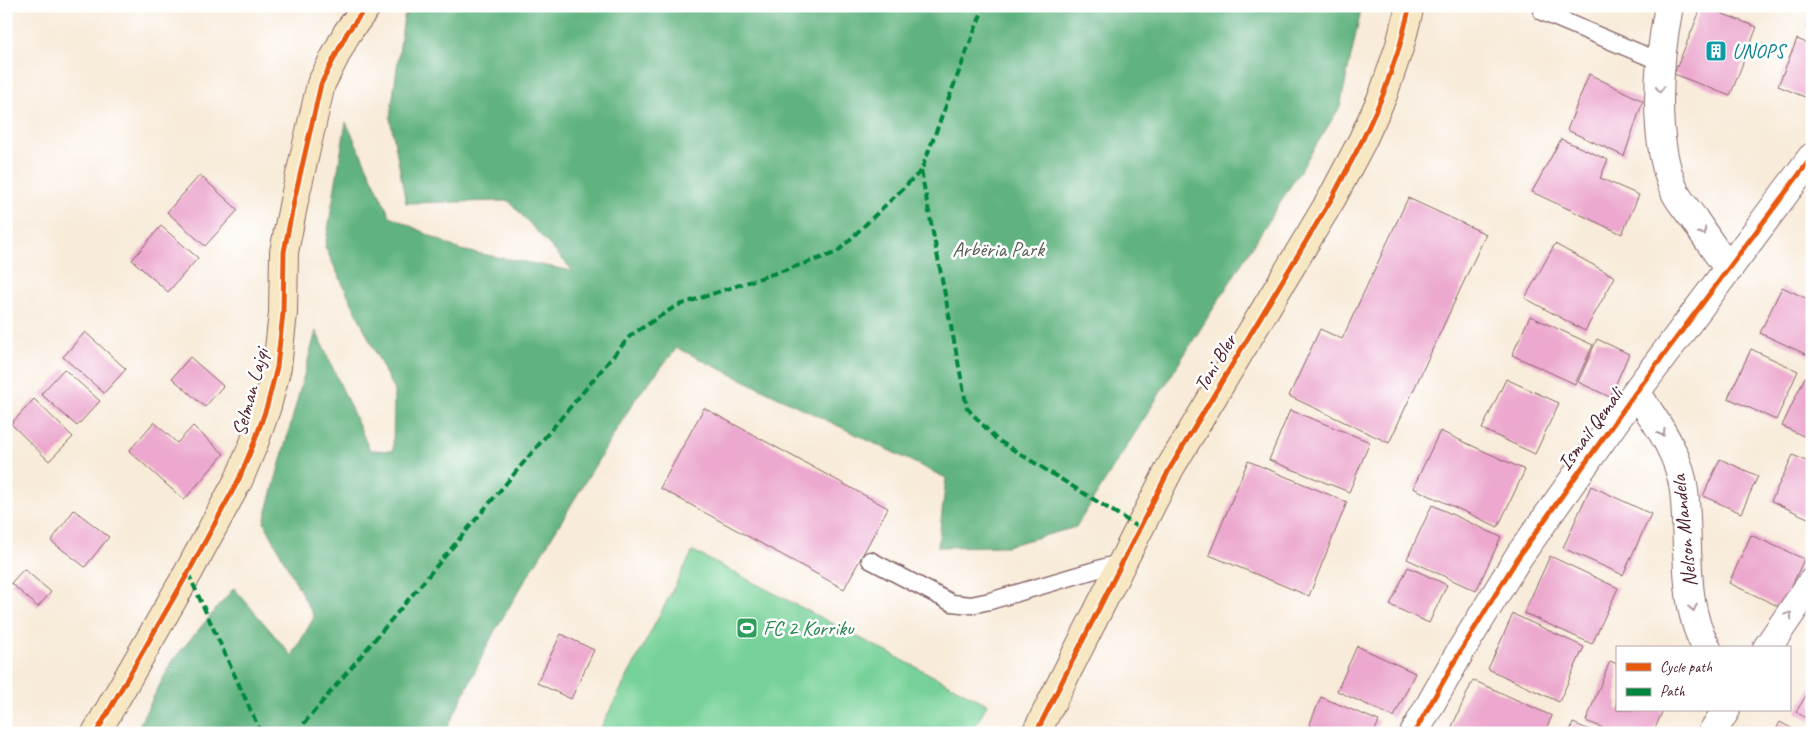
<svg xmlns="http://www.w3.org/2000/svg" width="1818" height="739" font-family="Caveat,sans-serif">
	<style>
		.green { fill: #76d198; stroke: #607862 }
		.forest { fill: #60b380; stroke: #556956 }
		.building { fill: #eca8ce }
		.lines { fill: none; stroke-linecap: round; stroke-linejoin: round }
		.lane-casing { stroke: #876668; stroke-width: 19 }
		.street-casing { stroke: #876668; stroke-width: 30 }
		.secondary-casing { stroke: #876668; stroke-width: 30 }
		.lane { stroke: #fff; stroke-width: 16 }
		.street { stroke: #fff; stroke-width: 28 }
		.secondary { stroke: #f7e8c3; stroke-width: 28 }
		.quiet { stroke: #00873e; stroke-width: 4; stroke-dasharray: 8 4; stroke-linecap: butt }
		.cycleway-casing { stroke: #fff; stroke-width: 8 }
		.cycleway { stroke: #e8590c; stroke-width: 5 }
		.oneway { stroke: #ae9aa0 }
		.labels { text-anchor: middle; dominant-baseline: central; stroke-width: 5; stroke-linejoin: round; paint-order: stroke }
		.culture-label { font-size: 21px; fill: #0d838f; stroke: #fff; text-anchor: start }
		.park-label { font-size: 21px; fill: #595d51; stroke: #fff }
		.street-label { font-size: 21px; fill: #4a1f2b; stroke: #fff }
		.leisure-label { font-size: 21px; fill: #27864d; stroke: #fff; text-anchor: start }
	</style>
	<rect width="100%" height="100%" fill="#fff"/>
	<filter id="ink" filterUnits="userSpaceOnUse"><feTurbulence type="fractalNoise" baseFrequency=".02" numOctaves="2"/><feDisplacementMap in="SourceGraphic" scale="10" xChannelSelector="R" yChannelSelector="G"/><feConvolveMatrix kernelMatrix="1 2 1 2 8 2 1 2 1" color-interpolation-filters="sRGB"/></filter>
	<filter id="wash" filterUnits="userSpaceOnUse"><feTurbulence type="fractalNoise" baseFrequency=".0096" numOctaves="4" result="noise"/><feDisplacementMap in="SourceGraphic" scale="20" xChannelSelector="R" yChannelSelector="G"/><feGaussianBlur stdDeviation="1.12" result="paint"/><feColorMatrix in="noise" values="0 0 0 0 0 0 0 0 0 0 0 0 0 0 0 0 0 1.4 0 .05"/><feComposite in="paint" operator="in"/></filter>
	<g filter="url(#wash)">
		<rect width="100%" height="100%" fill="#f8ebd9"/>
		<path class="green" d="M 693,551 L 987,704 L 972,733 L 598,733 Z"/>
		<path class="forest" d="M 413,6 L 1362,6 L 1340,107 L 1076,527 L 1007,546 L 938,547 L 946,478 L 677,348 L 636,398 L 494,632 L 445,733 L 135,733 L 172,661 L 234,588 L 292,656 L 314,617 L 264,522 L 316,331 L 370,450 L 393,451 L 394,391 L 325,247 L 346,122 L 390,216 L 460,250 L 573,271 L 509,201 L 406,203 L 390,118 L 404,17 Z"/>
		<g id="blocks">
			<path class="building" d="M 1702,6 L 1757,27 L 1730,96 L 1674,74 Z
				M 1812,12 L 1812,29 L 1806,27 Z
				M 1797,39 L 1812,45 L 1812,100 L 1778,86 Z
				M 1589,74 L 1643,101 L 1624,156 L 1567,130 Z
				M 1561,139 L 1608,160 L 1600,178 L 1639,195 L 1622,234 L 1532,192 Z
				M 200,175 L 238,210 L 205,246 L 167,212 Z
				M 1408,198 L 1486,234 L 1389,443 L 1289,396 L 1320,329 L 1342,339 Z
				M 161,226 L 198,258 L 168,292 L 132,260 Z
				M 1555,244 L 1615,277 L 1585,331 L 1525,298 Z
				M 1782,287 L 1812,301 L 1812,357 L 1760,333 Z
				M 1530,316 L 1593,345 L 1575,384 L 1512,355 Z
				M 85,332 L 126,369 L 104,393 L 63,357 Z
				M 1597,339 L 1629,354 L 1610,397 L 1578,382 Z
				M 1751,349 L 1798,371 L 1776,420 L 1728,398 Z
				M 190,357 L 223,386 L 205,407 L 172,378 Z
				M 64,369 L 100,401 L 77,426 L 41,394 Z
				M 1805,377 L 1812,380 L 1812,440 L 1782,426 Z
				M 1506,379 L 1559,403 L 1535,454 L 1482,429 Z
				M 34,399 L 73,437 L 49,461 L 11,424 Z
				M 704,408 L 888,508 L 844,589 L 660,488 Z
				M 1290,410 L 1370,442 L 1349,492 L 1269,460 Z
				M 154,422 L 177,443 L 193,426 L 224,454 L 184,500 L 129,451 Z
				M 1440,431 L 1525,470 L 1498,527 L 1413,488 Z
				M 1793,455 L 1812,464 L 1812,520 L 1771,501 Z
				M 1720,459 L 1758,476 L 1741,513 L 1703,496 Z
				M 1248,461 L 1347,502 L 1309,596 L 1209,555 Z
				M 1591,486 L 1651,514 L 1623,575 L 1563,548 Z
				M 1432,505 L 1501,537 L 1476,591 L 1407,559 Z
				M 74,510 L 109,537 L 85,567 L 51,541 Z
				M 1751,535 L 1804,559 L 1782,608 L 1729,583 Z
				M 1550,556 L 1618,588 L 1592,644 L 1524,613 Z
				M 1408,567 L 1447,585 L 1429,623 L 1390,605 Z
				M 24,569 L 51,592 L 38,607 L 11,583 Z
				M 1513,614 L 1584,647 L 1559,702 L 1488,669 Z
				M 561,634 L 594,650 L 571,699 L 537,683 Z
				M 1357,646 L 1415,673 L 1394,717 L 1337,691 Z
				M 1610,661 L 1617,664 L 1617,710 L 1663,710 L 1653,733 L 1616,733 L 1586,721 Z
				M 1473,680 L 1552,716 L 1544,733 L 1458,733 L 1451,729 Z
				M 1812,686 L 1812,722 L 1796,712 Z
				M 1321,697 L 1379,721 L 1374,733 L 1306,733 Z
				M 1780,722 L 1800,733 L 1774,733 Z
				M 1573,723 L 1597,733 L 1569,733 Z"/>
		</g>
	</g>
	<g filter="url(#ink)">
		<use href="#blocks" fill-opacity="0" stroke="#876668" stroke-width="1"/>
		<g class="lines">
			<g class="lane-casing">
				<path id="lane" d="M 1542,12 L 1661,62
					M 870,560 L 952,603 L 971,605 L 990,601 L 1122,562"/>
			</g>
			<g class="street-casing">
				<path id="street" d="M 1669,6 C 1658,62 1651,141 1676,194 C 1681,203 1688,211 1694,219 C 1705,236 1717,253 1729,269
					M 1636,392 C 1656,422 1680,454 1684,491 C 1690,538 1681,607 1707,648
					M 1767,648 L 1812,582
					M 1414,733 L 1460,652 L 1519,556 L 1636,392 L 1812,157
					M 1712,733 L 1726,710"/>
			</g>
			<g class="secondary-casing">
				<path id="secondary" d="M 96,733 L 188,573 L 239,479 L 254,443 L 267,406 L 277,367 L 283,313 L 284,252 L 294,201 L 321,84 L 347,33 L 367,6
					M 1036,733 L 1170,468 L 1332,198 L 1362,141 L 1383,95 L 1400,45 L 1410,6"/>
			</g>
			<use href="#lane" class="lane"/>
			<use href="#street" class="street"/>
			<use href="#secondary" class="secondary"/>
			<path class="quiet" d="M 921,171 L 967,408 L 996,439 L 1140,528
				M 188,573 L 261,733
				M 296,733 L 631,335 L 676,306 L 836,253 L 921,171 L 984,6"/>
			<g class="cycleway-casing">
				<path id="cycleway" d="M 96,733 L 188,573 L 239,479 L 254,443 L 267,406 L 277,367 L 283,313 L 284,252 L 294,201 L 321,84 L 347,33 L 367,6
					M 1036,733 L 1170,468 L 1332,198 L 1362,141 L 1383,95 L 1400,45 L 1410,6
					M 1414,733 L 1460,652 L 1519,556 L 1636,392 L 1812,157"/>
			</g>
			<use href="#cycleway" class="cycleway"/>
		</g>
		<defs><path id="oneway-chevron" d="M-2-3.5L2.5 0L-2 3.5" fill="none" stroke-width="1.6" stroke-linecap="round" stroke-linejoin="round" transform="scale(1.25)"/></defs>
		<g class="oneway">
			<use href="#oneway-chevron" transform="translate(1660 89) rotate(89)"/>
			<use href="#oneway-chevron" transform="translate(1703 232) rotate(55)"/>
			<use href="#oneway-chevron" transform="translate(1662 433) rotate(60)"/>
			<use href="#oneway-chevron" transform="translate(1693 608) rotate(78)"/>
			<use href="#oneway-chevron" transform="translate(1789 615) rotate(-56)"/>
		</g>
	</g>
	<defs>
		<g id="building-square" transform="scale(1.125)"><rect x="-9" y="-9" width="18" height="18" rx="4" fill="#0f9aa8" stroke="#fff"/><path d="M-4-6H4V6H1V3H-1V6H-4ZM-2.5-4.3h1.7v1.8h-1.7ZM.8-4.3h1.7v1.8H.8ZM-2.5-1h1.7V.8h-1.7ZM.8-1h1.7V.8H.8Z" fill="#fff"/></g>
		<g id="stadium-square" transform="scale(1.125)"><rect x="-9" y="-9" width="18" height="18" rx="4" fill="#2e9e5b" stroke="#fff"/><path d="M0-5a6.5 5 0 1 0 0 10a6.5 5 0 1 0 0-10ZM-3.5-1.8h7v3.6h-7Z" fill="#fff"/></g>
	</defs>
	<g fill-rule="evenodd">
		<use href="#building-square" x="1716" y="51"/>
		<use href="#stadium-square" x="747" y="628"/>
	</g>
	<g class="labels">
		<g class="culture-label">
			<text x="1732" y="51">UNOPS</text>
		</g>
		<g class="park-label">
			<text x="998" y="249">Arbëria Park</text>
		</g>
		<g class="street-label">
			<text transform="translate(1215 363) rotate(-59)">Toni Bler</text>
			<text transform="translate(250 392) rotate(-75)">Selman Lajqi</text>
			<text transform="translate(1590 429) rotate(-54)">Ismail Qemali</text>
			<text transform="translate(1684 531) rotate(-96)">Nelson Mandela</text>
		</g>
		<g class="leisure-label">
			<text x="763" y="628">FC 2 Korriku</text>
		</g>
	</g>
	<rect width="1818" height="739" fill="none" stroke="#fff" stroke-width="25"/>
	<rect x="1616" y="646" width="175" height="65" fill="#ffffff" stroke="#b7a5aa"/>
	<rect x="1626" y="663" width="25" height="8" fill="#e8590c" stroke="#b7a5aa"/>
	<text x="1660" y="672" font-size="15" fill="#4a1f2b">Cycle path</text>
	<rect x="1626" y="688" width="25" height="8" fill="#00873e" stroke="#b7a5aa"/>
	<text x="1660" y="696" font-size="15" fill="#4a1f2b">Path</text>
</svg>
